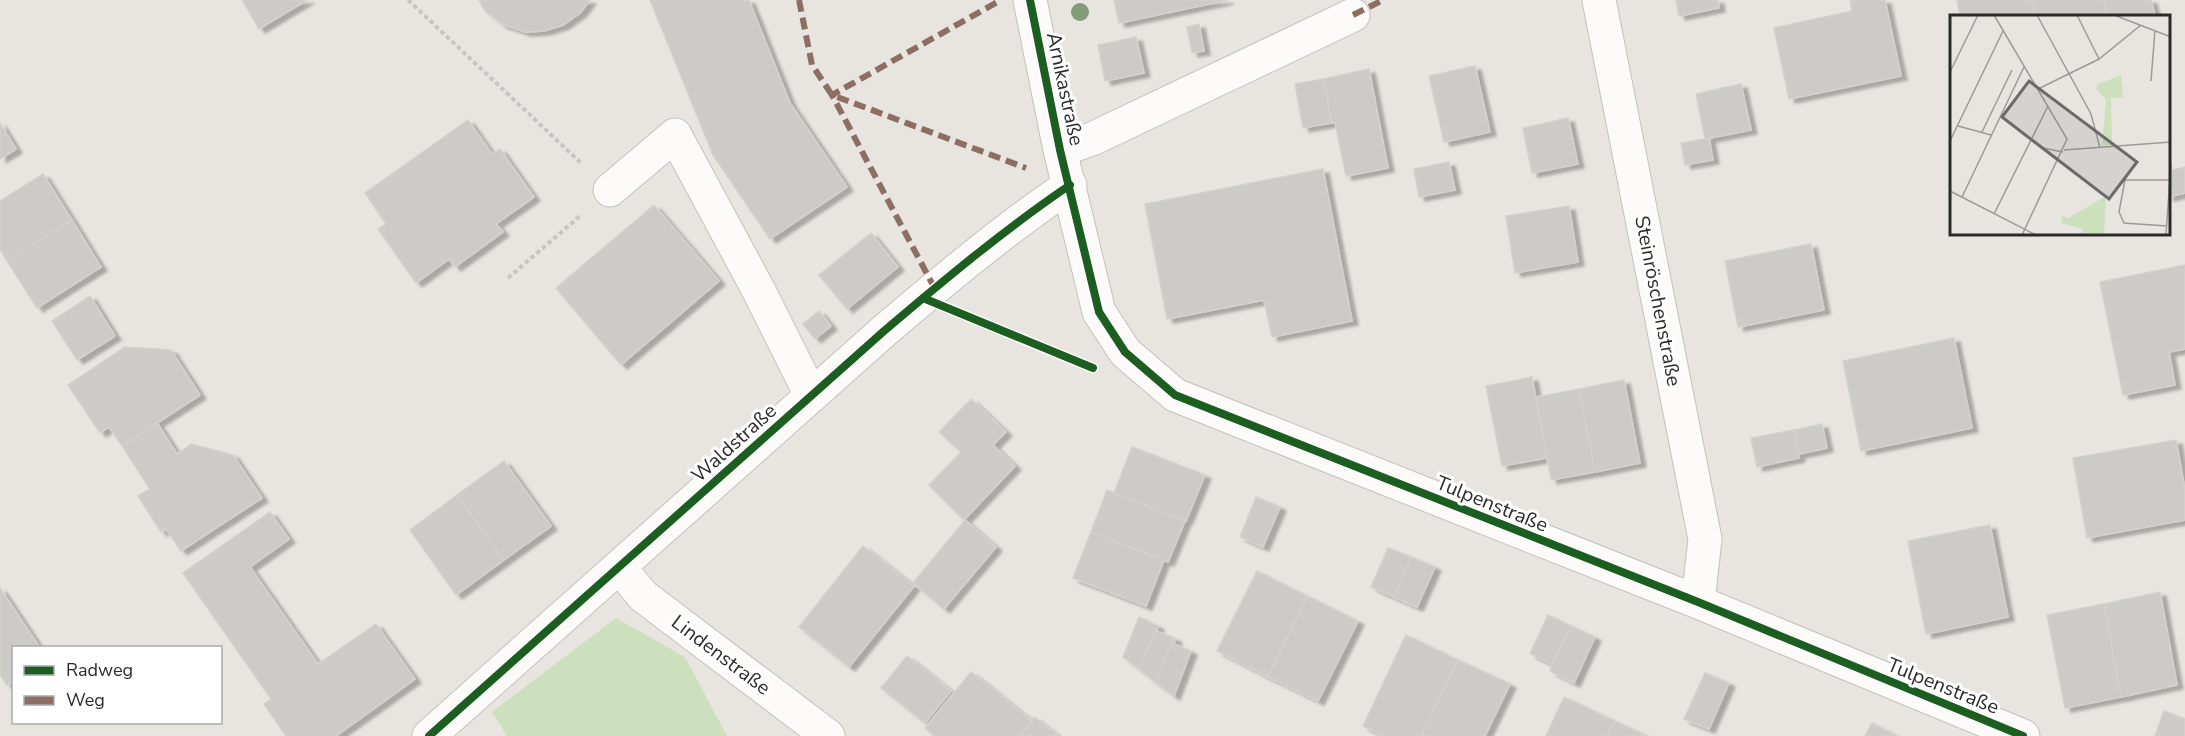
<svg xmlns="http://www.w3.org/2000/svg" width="2185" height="736" font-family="'Nunito Sans',sans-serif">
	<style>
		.green { fill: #cce0be }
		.building { fill: #cdcbc8; stroke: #d3d1cd; stroke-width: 1.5; filter: url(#shadow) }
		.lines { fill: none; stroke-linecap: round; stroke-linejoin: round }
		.minor-casing { stroke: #c2c1c1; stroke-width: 35 }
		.path { stroke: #c6c6c5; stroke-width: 4; stroke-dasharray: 4.5 3; stroke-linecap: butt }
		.minor { stroke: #fcfbfa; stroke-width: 33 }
		.quiet { stroke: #8d6e63; stroke-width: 6; stroke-dasharray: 12 6; stroke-linecap: butt }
		.cycleway-casing { stroke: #fff; stroke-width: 11 }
		.cycleway { stroke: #1b5e20; stroke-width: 8 }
		.tree { fill: #829b78 }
		.labels { text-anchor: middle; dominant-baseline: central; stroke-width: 6; stroke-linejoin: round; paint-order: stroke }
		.street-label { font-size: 20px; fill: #2a2a2a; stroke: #fff }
		.inset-road { fill: none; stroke: #9c9a98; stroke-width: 1.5 }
		.view { fill: #6c6b6a; fill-opacity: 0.15; stroke: #6c6b6a; stroke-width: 3 }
		.inset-edge { fill: none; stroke: #2a2a2a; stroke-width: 3 }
	</style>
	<defs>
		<filter id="shadow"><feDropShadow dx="6" dy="4" stdDeviation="1.5" flood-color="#0004"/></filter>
	</defs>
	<rect width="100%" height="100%" fill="#e8e5e1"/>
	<path class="green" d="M 616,618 L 685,657 L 727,736 L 507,736 L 492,712 Z"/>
	<path class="building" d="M 242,0 L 307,0 L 259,29 Z
		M 479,0 L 590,0 L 580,13 L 563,25 L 544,31 L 525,32 L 502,24 L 485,11 Z
		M 650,0 L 749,0 L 790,103 L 847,187 L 770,239 L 713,155 Z
		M 1114,0 L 1228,0 L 1119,23 Z
		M 1676,0 L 1718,0 L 1719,8 L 1679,16 Z
		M 1850,0 L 1885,0 L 1901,76 L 1789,99 L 1774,28 L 1852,11 Z
		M 1957,0 L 2031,0 L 2035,16 L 1960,16 Z
		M 2031,0 L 2104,0 L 2107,16 L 2035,16 Z
		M 2104,0 L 2151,0 L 2155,16 L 2107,16 Z
		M 1199,24 L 1204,51 L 1192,53 L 1187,27 Z
		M 1136,37 L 1144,73 L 1105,81 L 1098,45 Z
		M 1475,66 L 1490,132 L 1444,142 L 1429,76 Z
		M 1369,69 L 1388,168 L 1346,176 L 1335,122 L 1332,123 L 1323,79 Z
		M 1323,79 L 1332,123 L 1303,128 L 1295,84 Z
		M 1741,84 L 1751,130 L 1705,139 L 1696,94 Z
		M 1568,118 L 1578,164 L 1532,173 L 1523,128 Z
		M 468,120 L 492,154 L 500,149 L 534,197 L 496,224 L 503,232 L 455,267 L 449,259 L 416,283 L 378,229 L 386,224 L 365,193 Z
		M 0,123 L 16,149 L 0,159 Z
		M 1709,138 L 1713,160 L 1685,165 L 1681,143 Z
		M 1449,162 L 1455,190 L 1419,197 L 1414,169 Z
		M 2185,167 L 2185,193 L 2168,197 L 2168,171 Z
		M 1323,169 L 1352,321 L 1272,337 L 1264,300 L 1167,319 L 1145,204 Z
		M 43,174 L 72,220 L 7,261 L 0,249 L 0,201 Z
		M 654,205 L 719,281 L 621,365 L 556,288 Z
		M 1569,206 L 1578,262 L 1515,273 L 1506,216 Z
		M 72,220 L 101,267 L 37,308 L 7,261 Z
		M 871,233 L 898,267 L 847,309 L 819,275 Z
		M 1811,244 L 1824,310 L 1738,327 L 1725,261 Z
		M 2185,265 L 2185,349 L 2169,352 L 2175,385 L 2123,395 L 2100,282 Z
		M 90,296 L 115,336 L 77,360 L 52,321 Z
		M 819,311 L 831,326 L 815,339 L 803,324 Z
		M 1954,338 L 1972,428 L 1861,451 L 1843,361 Z
		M 125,347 L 171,350 L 200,395 L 122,446 L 109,427 L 100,433 L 68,385 Z
		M 1532,377 L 1547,458 L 1502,466 L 1486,386 Z
		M 1624,380 L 1640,463 L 1595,472 L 1579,389 Z
		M 1579,389 L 1595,472 L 1551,480 L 1536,397 Z
		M 971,399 L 1006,432 L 993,445 L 1015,466 L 964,520 L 929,485 L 961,452 L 939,432 Z
		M 157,423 L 177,454 L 191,444 L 233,455 L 262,498 L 181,551 L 166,529 L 161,532 L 138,496 L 150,489 L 122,446 Z
		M 1822,424 L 1827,448 L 1799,454 L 1794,430 Z
		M 1794,430 L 1799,458 L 1757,467 L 1751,438 Z
		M 2176,440 L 2185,490 L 2185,520 L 2087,538 L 2073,458 Z
		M 1132,447 L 1205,475 L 1186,521 L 1114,493 Z
		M 504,461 L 551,526 L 504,560 L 457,495 Z
		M 1107,490 L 1185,521 L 1168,562 L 1091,532 Z
		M 457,495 L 504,560 L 456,595 L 410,530 Z
		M 1256,497 L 1280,507 L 1263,547 L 1240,537 Z
		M 270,512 L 289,539 L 250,567 L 318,664 L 376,624 L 415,679 L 336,736 L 286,736 L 264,704 L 271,699 L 183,573 Z
		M 965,520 L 996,547 L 944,609 L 913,583 Z
		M 1990,525 L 2008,617 L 1926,634 L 1908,541 Z
		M 1091,532 L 1164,560 L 1146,606 L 1073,578 Z
		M 863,546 L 914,586 L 849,667 L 799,627 Z
		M 1388,548 L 1411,557 L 1394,597 L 1371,587 Z
		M 1411,557 L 1435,567 L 1417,607 L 1394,597 Z
		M 1257,571 L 1307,596 L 1268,677 L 1217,651 Z
		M 0,588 L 40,648 L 14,648 L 14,681 L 7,685 L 0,675 Z
		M 2160,592 L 2177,685 L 2121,697 L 2104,604 Z
		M 1307,596 L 1358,621 L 1318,701 L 1268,677 Z
		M 2104,604 L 2121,697 L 2065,708 L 2047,615 Z
		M 1548,615 L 1571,626 L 1552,664 L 1530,654 Z
		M 1139,617 L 1158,626 L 1139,669 L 1123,657 Z
		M 1158,626 L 1157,631 L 1174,638 L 1155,682 L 1139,669 Z
		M 1571,626 L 1595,637 L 1574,683 L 1550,671 Z
		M 1406,635 L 1458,660 L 1421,736 L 1384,736 L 1363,726 Z
		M 1174,638 L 1176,639 L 1174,644 L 1191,651 L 1174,696 L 1155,682 Z
		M 907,656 L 951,691 L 925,723 L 881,688 Z
		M 1458,660 L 1510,684 L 1485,736 L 1421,736 Z
		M 971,672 L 1032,721 L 1020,736 L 934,736 L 925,728 Z
		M 1705,673 L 1729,683 L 1709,729 L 1684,719 Z
		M 1564,697 L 1615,721 L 1607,736 L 1546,736 Z
		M 2164,711 L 2185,719 L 2185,736 L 2155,736 Z
		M 1034,717 L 1058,736 L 1020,736 Z
		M 1615,721 L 1647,736 L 1607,736 Z
		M 1872,723 L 1897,736 L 1865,736 Z"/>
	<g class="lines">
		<g class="minor-casing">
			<path id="minor" d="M 1030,0 L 1060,150 L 1099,312 L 1125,352 L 1175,395 L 1698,602 L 2023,736
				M 1599,0 L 1705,539 L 1698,602
				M 1060,150 L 1092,139 L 1353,15
				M 610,190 L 675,135 L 759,291 L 811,395
				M 620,568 L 643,596 L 828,736
				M 429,736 L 884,331 C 944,280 1005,229 1070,185"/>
		</g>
		<path class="path" d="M 408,0 L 581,163
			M 508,278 L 580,216"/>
		<use href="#minor" class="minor"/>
		<path class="quiet" d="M 799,0 L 812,65 L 832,95 L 1026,168
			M 1353,15 L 1383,0
			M 935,289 L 832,95 L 1001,0"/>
		<g class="cycleway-casing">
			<path id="cycleway" d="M 1030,0 L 1060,150 L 1099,312 L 1125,352 L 1175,395 L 1698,602 L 2023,736
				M 923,298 L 1093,368
				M 429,736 L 884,331 C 944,280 1005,229 1070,185"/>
		</g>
		<use href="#cycleway" class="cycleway"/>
	</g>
	<circle class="tree" cx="1080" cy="12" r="9"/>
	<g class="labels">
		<g class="street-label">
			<text transform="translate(1065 89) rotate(78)">Arnikastraße</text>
			<text transform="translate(1658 301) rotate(79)">Steinröschenstraße</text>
			<text transform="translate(734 443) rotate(-42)">Waldstraße</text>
			<text transform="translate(1492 504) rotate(22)">Tulpenstraße</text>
			<text transform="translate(721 655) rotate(37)">Lindenstraße</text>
			<text transform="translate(1943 686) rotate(22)">Tulpenstraße</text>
		</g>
	</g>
	<g transform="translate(1950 15)">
		<rect width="220" height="220" fill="#e8e5e1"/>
		<path d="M 171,60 L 173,83 L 161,82 L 162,130 L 152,130 L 156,85 L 146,74 L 148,69 ZM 156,181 L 154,220 L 130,220 L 133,214 L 111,208 L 113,201 L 118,203 Z" fill="#cce0be"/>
		<path class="inset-road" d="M 44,0 L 117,124 L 72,220M 87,0 L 141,99 L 150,133M 127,0 L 149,44M 164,0 L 221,22M 0,57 L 28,0M 201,66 L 205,15M 88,74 L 149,44 L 191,10M 8,111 L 41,120M 32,117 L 62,55M 0,126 L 53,16M 93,133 L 113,137M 114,135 L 221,127M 0,176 L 86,220M 12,182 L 74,52M 44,199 L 98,91M 217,211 L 174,208 L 169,197 L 175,165 L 220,165M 216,220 L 221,148"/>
		<path class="view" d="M 79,66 L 187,147 L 159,184 L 52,102 Z"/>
		<rect width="220" height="220" class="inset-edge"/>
	</g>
	<rect x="12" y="646" width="210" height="78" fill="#ffffff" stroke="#aaaaaa" stroke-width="1.5"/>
	<rect x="24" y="666" width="30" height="9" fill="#1b5e20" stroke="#aaaaaa" stroke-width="1.5"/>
	<text x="66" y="676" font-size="18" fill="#2a2a2a">Radweg</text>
	<rect x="24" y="696" width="30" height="9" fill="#8d6e63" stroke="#aaaaaa" stroke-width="1.5"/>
	<text x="66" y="706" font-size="18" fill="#2a2a2a">Weg</text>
</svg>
